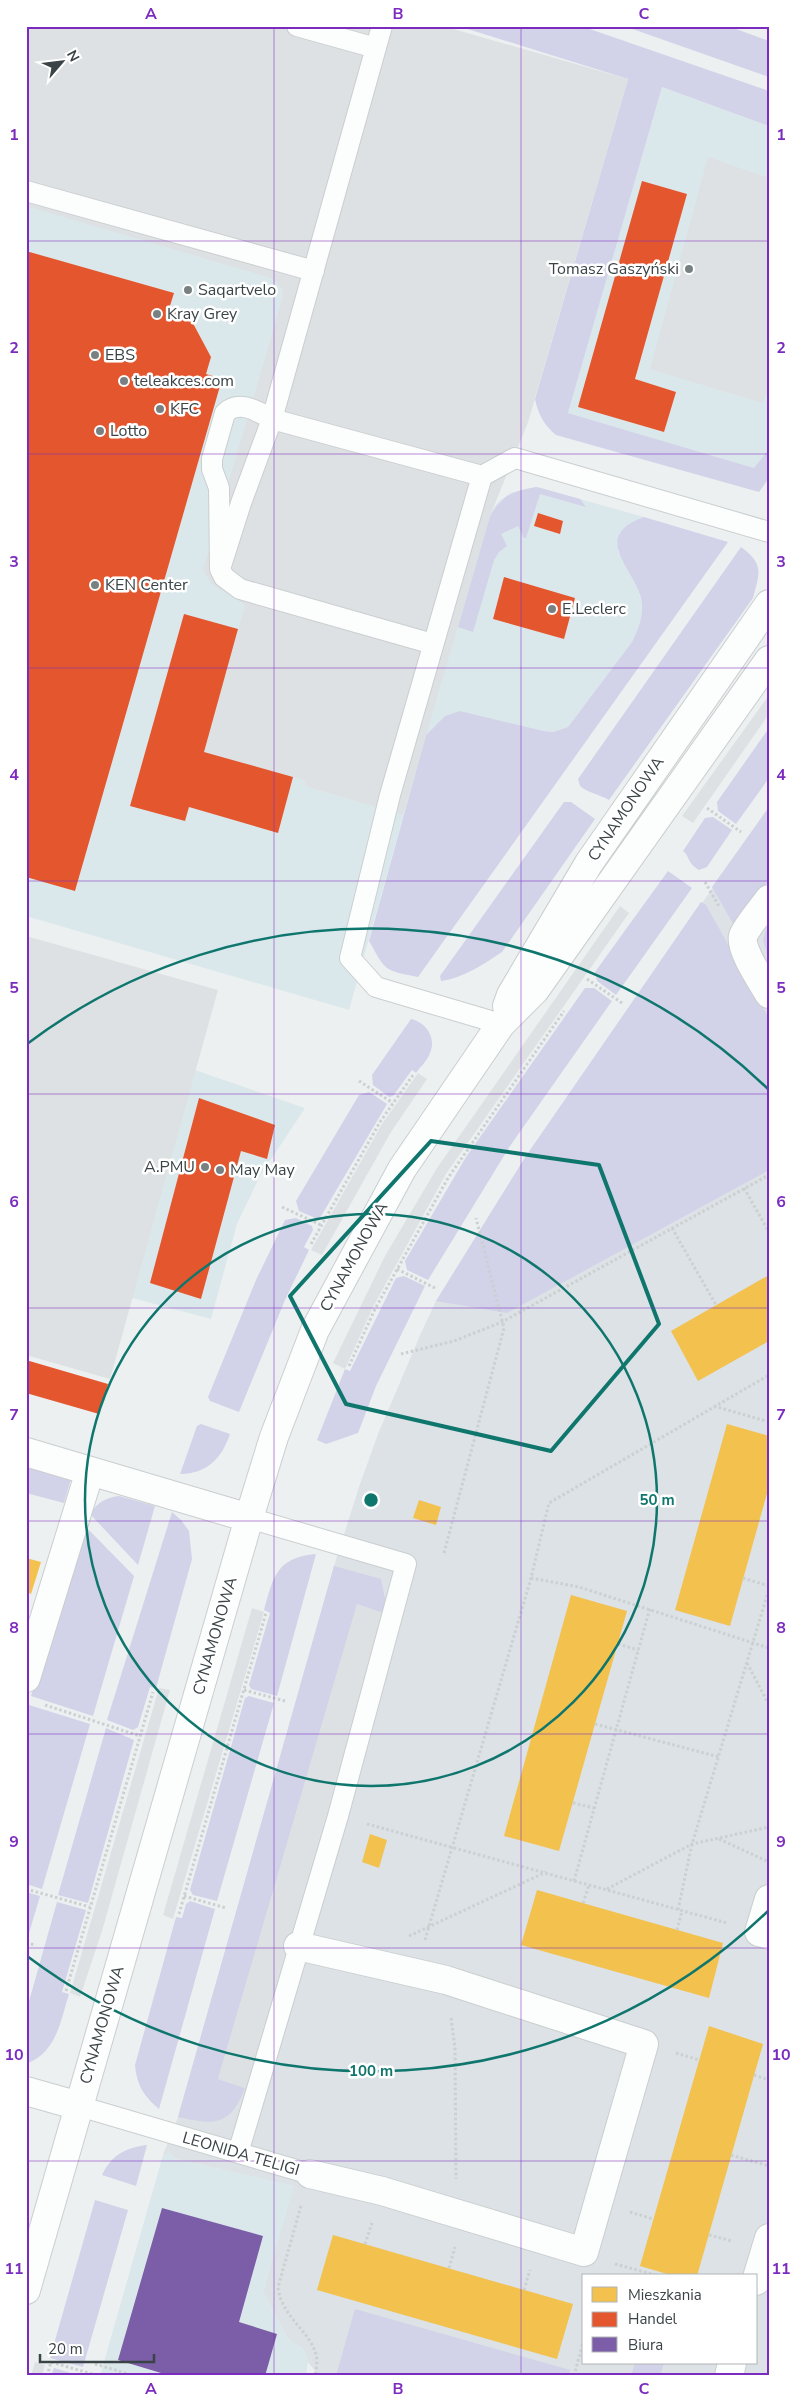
<svg xmlns="http://www.w3.org/2000/svg" width="795" height="2402" font-family="'Nunito Sans',sans-serif">
	<style>
		.residential { fill: #dce2e5; fill-rule: evenodd }
		.commercial { fill: #dbe8eb }
		.green { fill: #d2d2e9 }
		.parking { fill: #dee1e3 }
		.homes { fill: #f2c14e }
		.shops { fill: #e4572e }
		.offices { fill: #7b5ea7 }
		.lines { fill: none; stroke-linecap: round; stroke-linejoin: round }
		.service-casing { stroke: #cacecf; stroke-width: 22 }
		.pedestrian-casing { stroke: #cacecf; stroke-width: 30 }
		.minor-casing { stroke: #cacecf; stroke-width: 30 }
		.path { stroke: #cbd0d1; stroke-width: 3; stroke-dasharray: 2.5 2.5; stroke-linecap: butt }
		.service { stroke: #fcfdfd; stroke-width: 20 }
		.pedestrian { stroke: #fcfdfd; stroke-width: 28 }
		.minor { stroke: #fcfdfd; stroke-width: 28 }
		.marked { fill: none; stroke: #0f766e; stroke-width: 4; stroke-linejoin: round }
		.grid { fill: none; stroke: #7b2cbf; stroke-width: 1; stroke-opacity: 0.55 }
		.ring { fill: none; stroke: #0f766e; stroke-width: 2.5 }
		.poi-dot { fill: #798082; stroke: #fff; stroke-width: 2 }
		.labels { text-anchor: middle; dominant-baseline: central; stroke-width: 5; stroke-linejoin: round; paint-order: stroke }
		.poi-label { font-size: 16px; fill: #3a4447; stroke: #fff; text-anchor: start }
		.street-label { font-size: 16px; fill: #3a4447; stroke: #fff }
		.centre { fill: #0f766e; stroke: #fff; stroke-width: 2.5 }
		.ring-label { font-size: 15px; text-anchor: middle; font-weight: bold; fill: #0f766e; stroke: #fff; stroke-width: 5; stroke-linejoin: round; paint-order: stroke }
		.neatline { fill: none; stroke: #7b2cbf; stroke-width: 2 }
		.grid-label { font-size: 16px; text-anchor: middle; font-weight: bold; fill: #7b2cbf }
	</style>
	<rect width="100%" height="100%" fill="#edf0f1"/>
	<path class="residential" d="M 769,807 L 769,2376 L 319,2376 L 308,2362 L 303,2349 L 288,2339 L 263,2292 L 293,2186 L 176,2159 L 170,2153 L 163,2155 L 178,2117 L 334,1566 L 359,1487 L 378,1434 L 421,1333 L 436,1301 L 526,1156 ZM 584,2276 L 756,2276 L 756,2363 L 584,2363 Z"/>
	<path class="commercial" d="M 26,26 L 443,26 L 535,399 L 528,422 L 491,512 L 498,502 L 510,493 L 537,487 L 644,517 L 626,527 L 618,551 L 637,587 L 642,603 L 642,616 L 638,630 L 632,642 L 568,727 L 553,732 L 544,731 L 460,711 L 445,716 L 426,735 L 349,1010 L 26,916 Z
		M 662,87 L 769,126 L 769,449 L 754,468 L 568,413 Z
		M 195,1070 L 305,1108 L 260,1176 L 237,1224 L 211,1319 L 132,1298 Z
		M 170,2152 L 176,2159 L 294,2186 L 263,2292 L 288,2339 L 303,2349 L 308,2362 L 306,2376 L 100,2376 L 163,2155 Z"/>
	<path class="green" d="M 458,26 L 581,26 L 769,91 L 769,126 L 662,87 L 568,413 L 754,468 L 769,449 L 769,478 L 759,492 L 556,435 C 544,425 538,414 535,399 L 628,79 Z
		M 624,26 L 728,26 L 769,41 L 769,77 Z
		M 537,487 L 580,499 L 586,507 L 540,494 L 526,538 L 524,538 L 518,526 L 501,534 L 507,546 L 499,552 L 494,560 L 473,632 L 458,627 L 490,516 C 503,495 512,491 537,487 Z
		M 644,517 L 728,542 L 418,977 C 383,970 386,971 369,941 L 426,735 L 445,716 L 460,711 L 544,731 L 553,732 L 568,727 L 632,642 C 638,630 643,618 642,604 C 639,571 587,538 644,517 Z
		M 741,547 C 764,564 760,572 753,598 L 609,800 C 599,794 590,794 580,786 L 578,779 Z
		M 769,728 L 769,778 L 736,824 L 718,811 L 717,802 Z
		M 564,802 L 571,802 L 595,819 L 502,952 C 484,964 463,978 441,981 L 440,976 Z
		M 769,807 L 769,879 L 735,927 L 712,887 Z
		M 713,817 L 732,830 L 707,867 L 699,870 C 686,862 690,856 683,851 L 705,818 Z
		M 668,871 L 692,888 L 616,995 L 597,981 L 595,972 Z
		M 701,902 L 706,905 L 769,1018 L 769,1170 L 507,1313 L 436,1301 L 526,1156 Z
		M 769,920 L 769,961 L 763,940 Z
		M 585,988 L 594,988 L 612,1001 L 510,1146 L 428,1280 L 407,1270 L 405,1261 L 466,1157 Z
		M 411,1019 C 425,1022 437,1037 430,1053 C 428,1060 420,1067 416,1073 L 412,1070 L 393,1096 L 389,1097 L 373,1085 L 372,1075 Z
		M 369,1092 L 387,1104 L 320,1218 L 315,1218 L 299,1211 L 296,1201 L 359,1095 Z
		M 296,1218 L 312,1226 L 313,1230 L 304,1247 L 309,1250 L 285,1300 L 239,1412 L 210,1401 L 208,1397 L 256,1280 L 285,1220 Z
		M 404,1276 L 425,1286 L 376,1386 L 358,1433 L 326,1444 L 317,1440 L 345,1369 L 350,1371 L 396,1278 Z
		M 201,1424 L 230,1434 C 222,1458 207,1474 180,1474 L 197,1426 Z
		M 26,1467 L 71,1479 L 64,1503 L 26,1493 Z
		M 119,1496 L 155,1506 L 138,1565 L 90,1514 C 98,1502 105,1498 119,1496 Z
		M 172,1512 L 181,1520 L 189,1531 L 192,1559 L 156,1688 L 150,1687 L 138,1727 L 133,1730 L 107,1720 Z
		M 85,1526 L 134,1576 L 93,1716 L 31,1696 Z
		M 316,1554 L 277,1696 L 251,1689 L 249,1685 L 270,1613 L 264,1610 C 273,1577 277,1557 316,1554 Z
		M 334,1566 L 381,1579 L 385,1599 L 384,1613 L 357,1605 L 218,2079 L 245,2088 C 230,2127 214,2125 178,2117 Z
		M 249,1696 L 274,1703 L 217,1901 L 193,1895 L 190,1890 L 245,1698 Z
		M 29,1705 L 90,1724 L 42,1889 L 26,1884 L 26,1715 Z
		M 106,1728 L 134,1740 L 88,1903 L 58,1895 Z
		M 26,1892 L 40,1896 L 27,1940 L 26,1939 Z
		M 190,1901 L 215,1909 L 159,2109 C 144,2096 137,2086 135,2065 L 176,1917 L 182,1918 L 186,1904 Z
		M 57,1902 L 86,1910 L 62,1992 L 69,1994 C 60,2022 57,2052 26,2064 L 26,2012 Z
		M 147,2145 L 136,2186 L 102,2175 C 112,2154 126,2148 147,2145 Z
		M 95,2200 L 128,2210 L 83,2367 L 50,2358 Z
		M 355,2309 L 570,2370 L 568,2376 L 336,2376 Z
		M 635,2363 L 664,2363 L 660,2376 L 631,2376 Z
		M 54,2368 L 81,2376 L 51,2376 Z"/>
	<path class="parking" d="M 26,26 L 443,26 L 628,79 L 528,422 L 490,516 L 403,815 L 308,787 L 304,780 L 204,752 L 245,605 L 211,583 L 203,570 L 283,296 L 282,289 L 271,278 L 26,206 Z
		M 708,157 L 769,178 L 769,390 L 762,403 L 650,369 Z
		M 769,695 L 769,714 L 693,823 L 682,816 Z
		M 620,906 L 629,913 L 446,1174 L 373,1307 L 345,1369 L 333,1363 L 385,1256 L 437,1168 Z
		M 26,936 L 218,990 L 110,1379 L 26,1355 Z
		M 418,1073 L 427,1079 L 391,1132 L 322,1255 L 311,1250 L 382,1124 Z
		M 357,1604 L 384,1613 L 245,2088 L 218,2079 Z
		M 252,1608 L 264,1612 L 173,1919 L 163,1915 Z
		M 159,1688 L 170,1690 L 102,1931 L 80,1997 L 70,1993 Z
		M 35,2362 L 45,2365 L 42,2376 L 31,2376 Z"/>
	<path class="homes" d="M 769,1275 L 769,1341 L 698,1381 L 671,1331 Z
		M 727,1424 L 769,1436 L 769,1486 L 730,1626 L 675,1610 Z
		M 419,1500 L 441,1507 L 436,1525 L 413,1518 Z
		M 26,1558 L 41,1562 L 31,1594 L 26,1592 Z
		M 571,1595 L 627,1611 L 559,1851 L 504,1836 Z
		M 370,1834 L 387,1840 L 379,1868 L 362,1862 Z
		M 537,1890 L 723,1943 L 709,1998 L 521,1945 Z
		M 709,2026 L 763,2044 L 697,2276 L 674,2276 L 640,2266 Z
		M 333,2235 L 573,2304 L 557,2359 L 317,2290 Z"/>
	<path class="shops" d="M 642,181 L 687,194 L 635,379 L 676,392 L 664,432 L 578,407 Z
		M 26,251 L 174,293 L 169,309 L 188,314 L 211,357 L 206,374 L 222,379 L 75,891 L 26,877 Z
		M 538,513 L 563,521 L 560,534 L 534,526 Z
		M 504,577 L 575,598 L 564,639 L 493,619 Z
		M 184,614 L 238,629 L 204,752 L 293,777 L 278,833 L 189,807 L 185,821 L 130,806 Z
		M 199,1098 L 275,1125 L 267,1159 L 241,1151 L 201,1299 L 150,1283 Z
		M 26,1360 L 108,1384 L 99,1414 L 26,1393 Z"/>
	<path class="offices" d="M 162,2208 L 263,2236 L 239,2322 L 277,2334 L 265,2376 L 171,2376 L 118,2360 Z"/>
	<g class="lines">
		<g class="service-casing">
			<path id="service" d="M 297,26 L 376,48
				M 382,26 L 272,419 L 482,476 L 515,458 L 769,532
				M 26,191 L 314,271
				M 482,476 L 390,795 L 350,958 L 376,987 L 501,1024
				M 220,569 L 219,488 L 212,469 L 212,459 L 225,413 C 240,399 258,412 272,419 L 241,503 L 220,569 L 224,577 L 240,589 L 433,644
				M 79,2106 L 310,2174
				M 238,2153 L 338,1816 L 406,1564 L 249,1518"/>
		</g>
		<g class="pedestrian-casing">
			<path id="pedestrian" d="M 769,1899 L 759,1932 L 769,1935
				M 756,2281 L 769,2238
				M 729,2376 L 732,2363"/>
		</g>
		<g class="minor-casing">
			<path id="minor" d="M 769,899 C 762,909 747,926 743,936 C 739,948 762,982 769,994
				M 507,1006 L 511,995 L 589,863 L 769,604
				M 26,1452 L 249,1518
				M 26,1678 L 90,1471
				M 298,1946 L 446,1980 L 644,2044 L 584,2252 L 382,2191 L 310,2174
				M 26,2091 L 79,2106
				M 26,2290 L 249,1518 L 274,1437 L 315,1330 L 402,1169 L 501,1024 L 535,990 L 769,660"/>
		</g>
		<path class="path" d="M 707,808 L 741,832
			M 705,882 L 720,908
			M 587,979 L 622,1003
			M 359,1081 L 393,1103
			M 744,1188 L 769,1232
			M 282,1207 L 321,1225
			M 672,1228 L 716,1305
			M 311,1244 L 380,1122 L 413,1075
			M 397,1269 L 435,1288
			M 401,1354 L 454,1341 L 502,1322 L 769,1175
			M 349,1366 L 375,1309 L 448,1178 L 564,1011
			M 714,1406 L 769,1422
			M 768,1488 L 769,1488
			M 444,1553 L 504,1328 L 476,1218
			M 531,1578 L 579,1587 L 769,1648
			M 743,1578 L 769,1586
			M 618,1644 L 638,1650
			M 747,1663 L 769,1705
			M 244,1690 L 285,1701
			M 45,1705 L 140,1736
			M 595,1724 L 719,1757
			M 573,1803 L 594,1808
			M 367,1824 L 727,1923
			M 719,1839 L 769,1862
			M 574,1881 L 650,1608
			M 26,1889 L 90,1907
			M 607,1889 L 692,1844 L 769,1827
			M 184,1896 L 226,1908
			M 583,1903 L 589,1885
			M 678,1910 L 692,1844 L 769,1589
			M 179,1914 L 266,1613
			M 677,1930 L 682,1911
			M 409,1936 L 546,1872
			M 425,1940 L 531,1578 L 549,1503 L 769,1375
			M 26,1943 L 36,1945
			M 66,1991 L 153,1692
			M 451,2018 L 455,2048 L 456,2179
			M 676,2053 L 699,2060
			M 754,2075 L 769,2080
			M 731,2155 L 769,2166
			M 301,2206 L 278,2287 C 281,2318 315,2334 317,2360 C 317,2365 316,2371 315,2376
			M 630,2212 L 653,2219
			M 709,2235 L 732,2241
			M 365,2244 L 372,2223
			M 615,2264 L 659,2276
			M 449,2268 L 455,2247
			M 524,2290 L 530,2270
			M 95,2364 L 135,2376
			M 47,2376 L 51,2362 L 92,2374
			M 574,2376 L 584,2339"/>
		<use href="#service" class="service"/>
		<use href="#pedestrian" class="pedestrian"/>
		<use href="#minor" class="minor"/>
	</g>
	<path class="marked" d="M 431,1141 L 599,1165 L 659,1324 L 551,1451 L 346,1404 L 290,1296 Z"/>
	<path class="grid" d="M 274,26 L 274,2376M 521,26 L 521,2376M 26,241 L 769,241M 26,454 L 769,454M 26,668 L 769,668M 26,881 L 769,881M 26,1094 L 769,1094M 26,1308 L 769,1308M 26,1521 L 769,1521M 26,1734 L 769,1734M 26,1948 L 769,1948M 26,2161 L 769,2161"/>
	<g class="ring">
		<circle cx="371" cy="1500" r="286"/>
		<path d="M768 1911A571 571 0 0 1 27 1956M27 1044A571 571 0 0 1 768 1089"/>
	</g>
	<g class="poi-dot">
		<circle cx="689" cy="269" r="5"/>
		<circle cx="188" cy="290" r="5"/>
		<circle cx="157" cy="314" r="5"/>
		<circle cx="95" cy="355" r="5"/>
		<circle cx="124" cy="381" r="5"/>
		<circle cx="160" cy="409" r="5"/>
		<circle cx="100" cy="431" r="5"/>
		<circle cx="95" cy="585" r="5"/>
		<circle cx="552" cy="609" r="5"/>
		<circle cx="205" cy="1167" r="5"/>
		<circle cx="220" cy="1170" r="5"/>
	</g>
	<g class="labels">
		<g class="poi-label">
			<text x="679" y="269" text-anchor="end">Tomasz Gaszyński</text>
			<text x="198" y="290">Saqartvelo</text>
			<text x="167" y="314">Kray Grey</text>
			<text x="105" y="355">EBS</text>
			<text x="134" y="381">teleakces.com</text>
			<text x="170" y="409">KFC</text>
			<text x="110" y="431">Lotto</text>
			<text x="105" y="585">KEN Center</text>
			<text x="562" y="609">E.Leclerc</text>
			<text x="195" y="1167" text-anchor="end">A.PMU</text>
			<text x="230" y="1170">May May</text>
		</g>
		<g class="street-label">
			<text transform="translate(626 809) rotate(-56)">CYNAMONOWA</text>
			<text transform="translate(354 1257) rotate(-61)">CYNAMONOWA</text>
			<text transform="translate(215 1636) rotate(-74)">CYNAMONOWA</text>
			<text transform="translate(102 2025) rotate(-74)">CYNAMONOWA</text>
			<text transform="translate(241 2154) rotate(16)">LEONIDA TELIGI</text>
		</g>
	</g>
	<circle cx="371" cy="1500" r="8" class="centre"/>
	<g class="ring-label">
		<text x="657" y="1505">50 m</text>
		<text x="371" y="2076">100 m</text>
	</g>
	<rect width="795" height="2402" fill="none" stroke="#ffffff" stroke-width="55"/>
	<rect x="582" y="2274" width="175" height="90" fill="#ffffff" stroke="#b0b4b5"/>
	<rect x="592" y="2287" width="25" height="15" fill="#f2c14e" stroke="#b0b4b5"/>
	<text x="628" y="2300" font-size="15" fill="#3a4447">Mieszkania</text>
	<rect x="592" y="2312" width="25" height="15" fill="#e4572e" stroke="#b0b4b5"/>
	<text x="628" y="2324" font-size="15" fill="#3a4447">Handel</text>
	<rect x="592" y="2337" width="25" height="15" fill="#7b5ea7" stroke="#b0b4b5"/>
	<text x="628" y="2350" font-size="15" fill="#3a4447">Biura</text>
	<g transform="translate(62 62) rotate(62)" stroke="#ffffff" stroke-width="4" paint-order="stroke">
	<path d="M0-4L9 19L0 12L-9 19Z" fill="#3a4447"/>
	<text y="-8" font-size="14" font-weight="bold" text-anchor="middle" fill="#3a4447">N</text>
	</g>
	<path d="M40 2354v8h114v-8" fill="none" stroke="#3a4447" stroke-width="2.5"/>
	<text x="48" y="2354" font-size="15" fill="#3a4447" stroke="#ffffff" stroke-width="4" paint-order="stroke">20 m</text>
	<rect x="28" y="28" width="740" height="2346" class="neatline"/>
	<g class="grid-label">
		<text x="151" y="19">A</text>
		<text x="398" y="19">B</text>
		<text x="644" y="19">C</text>
		<text x="14" y="140">1</text>
		<text x="781" y="140">1</text>
		<text x="14" y="353">2</text>
		<text x="781" y="353">2</text>
		<text x="14" y="567">3</text>
		<text x="781" y="567">3</text>
		<text x="14" y="780">4</text>
		<text x="781" y="780">4</text>
		<text x="14" y="993">5</text>
		<text x="781" y="993">5</text>
		<text x="14" y="1207">6</text>
		<text x="781" y="1207">6</text>
		<text x="14" y="1420">7</text>
		<text x="781" y="1420">7</text>
		<text x="14" y="1633">8</text>
		<text x="781" y="1633">8</text>
		<text x="14" y="1847">9</text>
		<text x="781" y="1847">9</text>
		<text x="14" y="2060">10</text>
		<text x="781" y="2060">10</text>
		<text x="14" y="2274">11</text>
		<text x="781" y="2274">11</text>
		<text x="151" y="2394">A</text>
		<text x="398" y="2394">B</text>
		<text x="644" y="2394">C</text>
	</g>
</svg>
